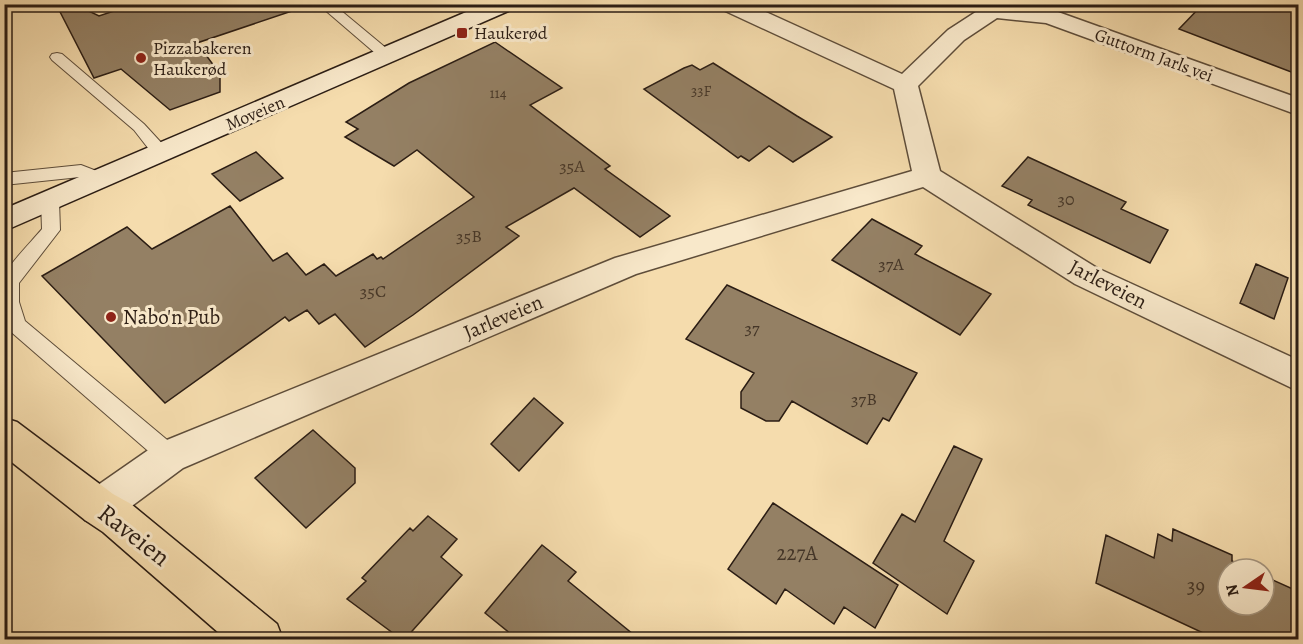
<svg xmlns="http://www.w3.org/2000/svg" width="1303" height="644" font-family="Alegreya,serif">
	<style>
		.building { fill: #948064; stroke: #2b1d14; stroke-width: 1.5 }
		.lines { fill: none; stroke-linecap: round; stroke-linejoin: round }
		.lane-casing { stroke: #5e4d3a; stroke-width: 2 }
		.street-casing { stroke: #5e4d3a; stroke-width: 3 }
		.secondary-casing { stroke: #2b1d14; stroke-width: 3 }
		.primary-casing { stroke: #2b1d14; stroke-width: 3 }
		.lane { fill: #f8e8ca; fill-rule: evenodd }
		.street { fill: #f8e8ca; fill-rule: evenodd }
		.secondary { fill: #f8e8ca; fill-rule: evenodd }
		.primary { fill: #f5dcad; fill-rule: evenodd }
		.poi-dot { fill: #8f2418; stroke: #f8e8ca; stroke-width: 2 }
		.labels { text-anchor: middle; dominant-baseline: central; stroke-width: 6; stroke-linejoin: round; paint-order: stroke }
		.far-number-label { font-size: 15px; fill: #453628 }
		.far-poi-label { font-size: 18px; fill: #2b1d14; stroke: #f8e8ca; text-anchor: start }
		.far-street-label { font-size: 18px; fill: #2b1d14; stroke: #f8e8ca }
		.number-label { font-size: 18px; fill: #453628 }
		.street-label { font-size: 21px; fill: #2b1d14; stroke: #f8e8ca }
		.poi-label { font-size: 21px; fill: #2b1d14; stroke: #f8e8ca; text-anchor: start }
		.near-number-label { font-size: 21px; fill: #453628 }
		.near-street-label { font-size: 26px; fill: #2b1d14; stroke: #f8e8ca }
	</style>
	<rect width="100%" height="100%" fill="#f5dcad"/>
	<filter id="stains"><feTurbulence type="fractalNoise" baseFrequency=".00333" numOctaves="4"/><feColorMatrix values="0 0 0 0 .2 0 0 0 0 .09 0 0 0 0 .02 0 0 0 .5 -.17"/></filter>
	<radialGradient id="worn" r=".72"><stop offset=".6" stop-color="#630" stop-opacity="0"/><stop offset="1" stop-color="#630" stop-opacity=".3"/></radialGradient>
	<path class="building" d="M 56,4 L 74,4 L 99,16 L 135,4 L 291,4 L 292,11 L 197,43 L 220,74 L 220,92 L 170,110 L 121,69 L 94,78 Z
		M 1203,4 L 1299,4 L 1299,75 L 1179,29 Z
		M 495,42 L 562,88 L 530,105 L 610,166 L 605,169 L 670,216 L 640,237 L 574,188 L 506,227 L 519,236 L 413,315 L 365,347 L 335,314 L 319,324 L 307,310 L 289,321 L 285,317 L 165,403 L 42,276 L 127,227 L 152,249 L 230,206 L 273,261 L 287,253 L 306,275 L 324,264 L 336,276 L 373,254 L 377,259 L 381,257 L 383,259 L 474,197 L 417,150 L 394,166 L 345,137 L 358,129 L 346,122 L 409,83 Z
		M 713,63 L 797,116 L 832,137 L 793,162 L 769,146 L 749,161 L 741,156 L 738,158 L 644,89 L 684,68 L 692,65 L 700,70 Z
		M 256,152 L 283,178 L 240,201 L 212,174 Z
		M 1028,157 L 1126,202 L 1121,209 L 1168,230 L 1150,263 L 1028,205 L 1032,200 L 1002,186 Z
		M 872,219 L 922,246 L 915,254 L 991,294 L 960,335 L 832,260 Z
		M 1256,264 L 1288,278 L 1274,319 L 1240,303 Z
		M 727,285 L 917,373 L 889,421 L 883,418 L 867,444 L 792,401 L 779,421 L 766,421 L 741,408 L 741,392 L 754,373 L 686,339 Z
		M 534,398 L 563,423 L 519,471 L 491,444 Z
		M 313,430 L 355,468 L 355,483 L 306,528 L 255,478 Z
		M 954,446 L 982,459 L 944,541 L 974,561 L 947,614 L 873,563 L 902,514 L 915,522 Z
		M 773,503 L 898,585 L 875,628 L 844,607 L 834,624 L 785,589 L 776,604 L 728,569 Z
		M 428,516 L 457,539 L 441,557 L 462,575 L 405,639 L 401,639 L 347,599 L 366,581 L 362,578 L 410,528 L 413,531 Z
		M 1173,529 L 1232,555 L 1232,561 L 1248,569 L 1228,569 L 1228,605 L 1264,605 L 1264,576 L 1295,590 L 1293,639 L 1216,639 L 1096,583 L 1106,535 L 1154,558 L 1158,534 L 1172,541 Z
		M 542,545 L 576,572 L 568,581 L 639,639 L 517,639 L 485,613 Z"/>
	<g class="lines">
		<g class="lane-casing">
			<path id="lane" d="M 318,4 L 333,4 L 392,53 L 394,56 L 392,59 L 382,59 Z
				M 57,53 L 62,54 L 144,124 L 167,149 L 169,153 L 167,157 L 155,157 L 134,130 L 52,60 L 50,57 L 52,54 Z
				M 81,165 L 107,175 L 109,179 L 107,183 L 101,185 L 80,177 L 4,185 L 4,173 Z
				M 50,195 L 56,197 L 59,201 L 60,230 L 19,283 L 19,302 L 25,321 L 178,449 L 181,456 L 178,463 L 170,466 L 162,463 L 10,331 C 5,320 0,285 5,274 C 11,262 33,240 42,229 L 41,201 L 44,197 Z"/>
		</g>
		<g class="street-casing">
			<path id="street" d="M 718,4 L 748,4 L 902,74 L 948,30 L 985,6 L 994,4 L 1058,12 L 1298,98 L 1298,115 L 1046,23 L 997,18 L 964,40 L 918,86 L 940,171 L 1097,268 L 1298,360 L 1298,391 L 1075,284 L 923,187 L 636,274 L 183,468 L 113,520 L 99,526 L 85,520 L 79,507 L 85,494 L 157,444 L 615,258 L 912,171 L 894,89 L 721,9 Z"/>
		</g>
		<g class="secondary-casing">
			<path id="secondary" d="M 485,4 L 516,4 L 513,9 L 4,231 L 4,209 Z"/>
		</g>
		<g class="primary-casing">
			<path id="primary" d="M 4,418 L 17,422 L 113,494 L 131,504 L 277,624 L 283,640 L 227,640 L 103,532 L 85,520 L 4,456 Z"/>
		</g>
		<use href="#lane" class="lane"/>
		<use href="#street" class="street"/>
		<use href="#secondary" class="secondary"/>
		<use href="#primary" class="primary"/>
	</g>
	<g class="poi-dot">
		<rect x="456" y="27" width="12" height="12" rx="3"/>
		<circle cx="141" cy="58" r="6"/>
		<circle cx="111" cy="317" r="6"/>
	</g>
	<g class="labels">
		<g class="far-number-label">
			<text x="701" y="91">33F</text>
			<text x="498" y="93">114</text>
		</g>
		<g class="far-poi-label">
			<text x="474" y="33">Haukerød</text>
			<text x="153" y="48">Pizzabakeren<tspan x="153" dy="21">Haukerød</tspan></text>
		</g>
		<g class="far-street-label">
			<text transform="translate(1154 55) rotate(20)">Guttorm Jarls vei</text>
			<text transform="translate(255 113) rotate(-23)">Moveien</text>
		</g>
		<g class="number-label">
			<text x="572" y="166">35A</text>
			<text x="1066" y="199">30</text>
			<text x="469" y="236">35B</text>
			<text x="891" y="264">37A</text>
			<text x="373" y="291">35C</text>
			<text x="752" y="328">37</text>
			<text x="864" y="399">37B</text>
		</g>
		<g class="street-label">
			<text transform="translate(1108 284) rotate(27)">Jarleveien</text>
			<text transform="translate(503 317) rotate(-23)">Jarleveien</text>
		</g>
		<g class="poi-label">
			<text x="123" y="317">Nabo'n Pub</text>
		</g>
		<g class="near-number-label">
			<text x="797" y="553">227A</text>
			<text x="1196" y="586">39</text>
		</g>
		<g class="near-street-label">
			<text transform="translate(134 535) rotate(38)">Raveien</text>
		</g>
	</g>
	<rect width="1303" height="644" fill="none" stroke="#f5dcad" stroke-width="24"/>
	<rect x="6" y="6" width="1291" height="632" fill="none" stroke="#2b1d14" stroke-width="3"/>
	<rect x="12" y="12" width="1279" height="620" fill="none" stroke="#2b1d14" stroke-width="1.5"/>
	<g transform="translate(1246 587) rotate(256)"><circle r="28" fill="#f8e8ca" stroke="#a69781" stroke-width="1.5"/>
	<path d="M0-4.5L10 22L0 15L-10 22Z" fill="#8f2418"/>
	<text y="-9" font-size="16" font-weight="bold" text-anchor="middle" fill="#2b1d14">N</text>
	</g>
	<rect width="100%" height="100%" filter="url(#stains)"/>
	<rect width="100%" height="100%" fill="url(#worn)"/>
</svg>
